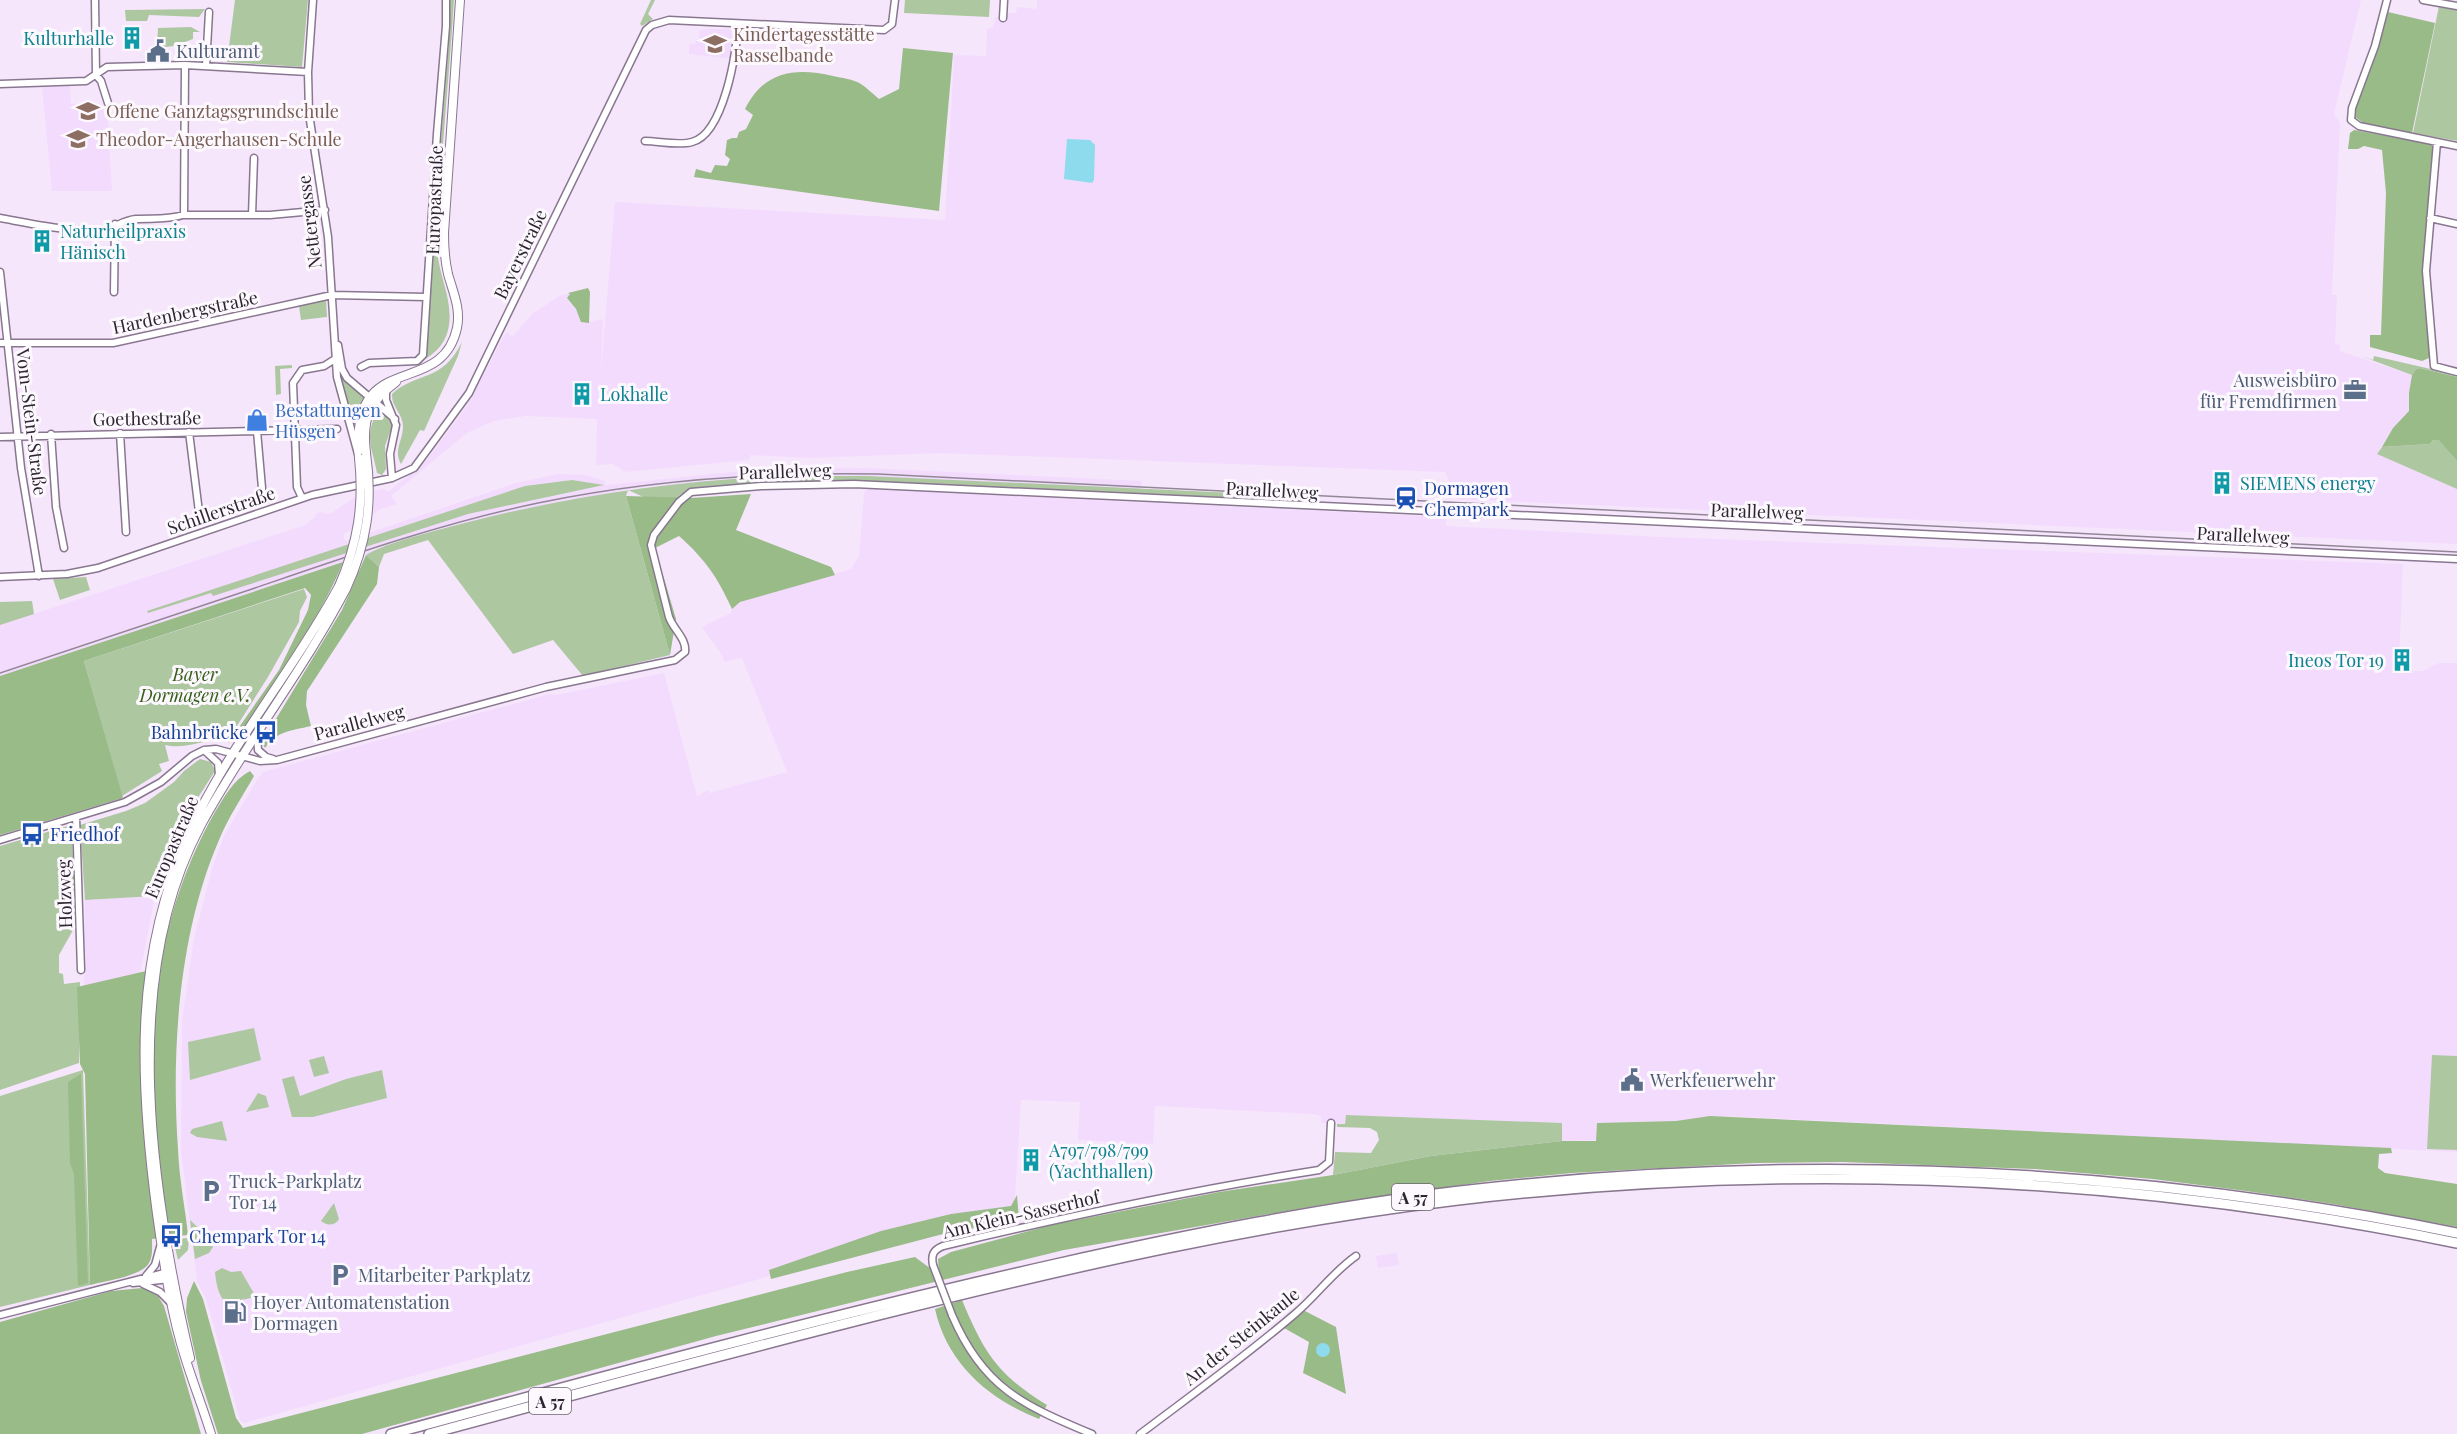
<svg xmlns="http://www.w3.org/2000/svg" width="2457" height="1434" font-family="'Playfair Display',serif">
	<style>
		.built { fill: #f3dbfd; fill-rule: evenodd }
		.green { fill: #adc7a1 }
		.forest { fill: #9b8 }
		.water { fill: #8ddbed }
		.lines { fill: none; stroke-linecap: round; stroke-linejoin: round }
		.minor-casing { stroke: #88778f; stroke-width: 9 }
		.major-casing { stroke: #88778f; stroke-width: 10 }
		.highway-casing { stroke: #88778f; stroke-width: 12 }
		.minor { stroke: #fff; stroke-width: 6 }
		.major { stroke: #fff; stroke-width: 8 }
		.highway { stroke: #fff; stroke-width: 9 }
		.rail { stroke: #928797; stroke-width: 1.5 }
		.minor-bridge-casing { stroke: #88778f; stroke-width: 9; stroke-linecap: butt }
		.major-bridge-casing { stroke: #88778f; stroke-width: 10; stroke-linecap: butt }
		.minor-bridge { stroke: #fff; stroke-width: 6 }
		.major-bridge { stroke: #fff; stroke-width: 8 }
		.labels { text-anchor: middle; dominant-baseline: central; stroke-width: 6; stroke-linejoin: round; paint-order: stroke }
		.shield { fill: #fcf8fe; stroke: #6b656e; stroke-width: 1.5 }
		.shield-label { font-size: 16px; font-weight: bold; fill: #2d2630 }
		.education-label { font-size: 18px; fill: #785e54; stroke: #fcf8fe; text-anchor: start }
		.culture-label { font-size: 18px; fill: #0d838f; stroke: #fcf8fe; text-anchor: start }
		.service-label { font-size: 18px; fill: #4e5e75; stroke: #fcf8fe; text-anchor: start }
		.street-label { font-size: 18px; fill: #2d2630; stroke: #fcf8fe }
		.shop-label { font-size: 18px; fill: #366cbe; stroke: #fcf8fe; text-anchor: start }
		.transit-label { font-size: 18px; fill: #164399; stroke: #fcf8fe; text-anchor: start }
		.park-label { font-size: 18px; font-style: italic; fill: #36601a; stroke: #fcf8fe }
	</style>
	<rect width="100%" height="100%" fill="#f6e6fc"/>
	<path class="built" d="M 1037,0 L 2361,0 L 2334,114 L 2340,123 L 2332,295 L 2337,295 L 2335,344 L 2340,345 L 2340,351 L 2412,375 L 2409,411 L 2393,428 L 2377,454 L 2457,489 L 2457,544 L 1457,499 L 1445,472 L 940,453 L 810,458 L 750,455 L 749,460 L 625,472 L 613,464 L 596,465 L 597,419 L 525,416 L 494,421 L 467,433 L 391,496 L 397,504 L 379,510 L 343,535 L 345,541 L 516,483 L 558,474 L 586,475 L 605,481 L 605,485 L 762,469 L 866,468 L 1142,481 L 1141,489 L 825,475 L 731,479 L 636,488 L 439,530 L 0,676 L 0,625 L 305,525 L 315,517 L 317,513 L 322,512 L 327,514 L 333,512 L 361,493 L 385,489 L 388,492 L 425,462 L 467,406 L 506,332 L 513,336 L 532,314 L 559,296 L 570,293 L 567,299 L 586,323 L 603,319 L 601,371 L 615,202 L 945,220 L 954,55 L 986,56 L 987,29 L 993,27 L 996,17 L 1003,18 L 1004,13 L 1016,13 L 1017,7 L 1037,9 ZM 572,480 L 602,486 L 468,514 L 349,551 L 347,546 L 525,486 Z
		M 707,29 L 735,29 L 733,59 L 689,54 L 689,44 L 695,44 L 696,41 L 699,41 L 700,30 Z
		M 70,86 L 71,104 L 107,107 L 112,191 L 52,191 L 42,87 Z
		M 868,489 L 1446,517 L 1446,526 L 1662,537 L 2403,564 L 2399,663 L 2402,664 L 2401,671 L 2423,671 L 2439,663 L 2457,663 L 2457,1152 L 1730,1116 L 1676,1121 L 1597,1123 L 1596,1140 L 1562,1141 L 1561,1123 L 1346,1115 L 1345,1124 L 1321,1123 L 1321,1116 L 1312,1114 L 1155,1106 L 1153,1144 L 1078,1140 L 1080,1102 L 1021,1100 L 1014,1213 L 935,1230 L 244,1423 L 240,1420 L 206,1299 L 197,1281 L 181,1150 L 182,1021 L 194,938 L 213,865 L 224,836 L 258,778 L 263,772 L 550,694 L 556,695 L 664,673 L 697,796 L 708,790 L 709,793 L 787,772 L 742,658 L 724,662 L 722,655 L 702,627 L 731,613 L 732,609 L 740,602 L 851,569 L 859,556 L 864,493 Z
		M 155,896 L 140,974 L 84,986 L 85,900 Z
		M 1397,1253 L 1399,1265 L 1378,1268 L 1376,1256 Z"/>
	<path class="green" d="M 235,0 L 308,0 L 302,67 L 227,62 Z
		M 448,0 L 454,0 C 449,81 440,162 437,243 C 436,271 453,297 449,325 C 447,341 437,353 423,360 L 449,43 Z
		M 651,0 L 655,0 L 648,14 L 653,19 L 642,26 L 640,24 Z
		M 905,0 L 990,0 L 989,17 L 904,13 Z
		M 2439,6 L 2457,10 L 2457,141 L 2413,133 Z
		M 205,9 L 199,17 L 149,15 L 147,21 L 126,21 L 125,10 Z
		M 191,27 L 200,32 L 193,32 L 193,39 L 174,46 L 157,48 L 158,28 Z
		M 326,300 L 327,317 L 301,320 L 299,306 Z
		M 462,342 L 458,356 L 424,431 L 420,430 L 401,464 C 393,450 403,441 403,426 C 403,414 391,406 392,394 C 417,371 442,383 462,342 Z
		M 338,354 L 341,371 L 365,398 L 357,416 L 355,436 L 340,381 Z
		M 2361,356 L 2373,360 L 2374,356 L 2457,375 L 2457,377 L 2420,368 L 2416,369 L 2412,375 Z
		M 292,365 L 292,368 L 280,369 L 281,394 L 276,395 L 275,366 Z
		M 376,414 L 389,417 L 392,426 L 385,446 L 386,469 L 382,475 L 377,473 C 373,450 364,438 376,414 Z
		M 2433,440 L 2440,440 L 2457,461 L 2457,489 L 2377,454 L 2382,447 L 2430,444 Z
		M 796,476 L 868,476 L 1234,493 L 1234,501 L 761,483 L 694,488 L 680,495 L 670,509 L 628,490 L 626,496 L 670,655 L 583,676 L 553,640 L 513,654 L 428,540 L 384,554 L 379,567 L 366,555 C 388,542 431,532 457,525 C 568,496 681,479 796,476 Z
		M 572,480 L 604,485 L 468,514 L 213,596 L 211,593 L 148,613 L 147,611 L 525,486 Z
		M 86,577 L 90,590 L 60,600 L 53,579 Z
		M 304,589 L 307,597 L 300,611 L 299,622 L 268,677 L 228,740 C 205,738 187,750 165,745 L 169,761 L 159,764 L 162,771 L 122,796 L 84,661 Z
		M 32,601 L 34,614 L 0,625 L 0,602 Z
		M 200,759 L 211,762 L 215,771 L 178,829 L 155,896 L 85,900 L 80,825 L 126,811 L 145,803 L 174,782 L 184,771 Z
		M 71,825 L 77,923 L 59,955 L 59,973 L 63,974 L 64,984 L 80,982 L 79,1063 L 0,1090 L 0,846 Z
		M 254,1028 L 261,1060 L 190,1080 L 188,1042 Z
		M 2432,1055 L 2457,1056 L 2457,1150 L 2427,1149 Z
		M 324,1056 L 329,1073 L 314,1077 L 309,1060 Z
		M 83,1070 L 90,1285 L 0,1307 L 0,1096 Z
		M 382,1070 L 387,1098 L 313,1117 L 292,1117 L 282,1079 L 294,1076 L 300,1096 L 346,1079 Z
		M 258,1093 L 266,1096 L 269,1107 L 246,1112 Z
		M 1346,1115 L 1562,1123 L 1562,1141 L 1431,1156 L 1333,1175 L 1335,1152 L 1371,1153 L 1379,1140 L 1377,1132 L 1370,1128 L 1337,1127 L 1337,1124 L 1345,1124 Z
		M 222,1121 L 227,1141 L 197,1137 L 190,1133 L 192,1129 Z
		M 334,1203 L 339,1219 C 335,1226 327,1226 321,1221 Z
		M 190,1220 L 207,1236 L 213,1247 L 209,1253 L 195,1259 Z
		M 189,1238 L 188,1250 L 178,1260 L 173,1239 Z
		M 222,1268 L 231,1272 L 241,1271 L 256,1297 L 226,1303 C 218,1296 216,1282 215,1272 Z"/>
	<path class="forest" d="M 2388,12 L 2435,23 L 2412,133 L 2366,125 L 2355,117 L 2355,106 Z
		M 903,48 L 953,53 L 939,211 L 694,177 L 696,169 L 711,173 L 715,165 L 727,166 L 730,159 L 725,155 L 727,140 L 732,138 L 737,138 L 739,132 L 746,129 L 753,115 L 745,109 C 764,71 795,67 833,76 C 842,78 853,79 861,84 C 867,88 873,94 879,99 L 899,89 Z
		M 2354,130 L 2431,144 L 2434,149 L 2425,257 L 2431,357 L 2422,361 L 2370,347 L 2370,335 L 2381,335 L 2386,193 L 2382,150 L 2364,146 L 2358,149 L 2348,149 L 2350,133 Z
		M 588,288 L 590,292 L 589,323 L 581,322 L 576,309 L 567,298 L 570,294 L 568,293 Z
		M 2420,368 L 2457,377 L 2457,461 L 2439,440 L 2433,440 L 2430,444 L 2382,447 L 2393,428 L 2409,411 L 2409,393 L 2412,375 L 2416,369 Z
		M 751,494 L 736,530 L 831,567 L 835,575 L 740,602 L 732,609 C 718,578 705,559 679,536 L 655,548 L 676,619 L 670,655 L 626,496 L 691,498 Z
		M 366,555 L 379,567 L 377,584 L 307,691 L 306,705 L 311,726 C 291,731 278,730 265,748 L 262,742 L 342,610 Z
		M 343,562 C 320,621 271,685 236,739 L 228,743 L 279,670 L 308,610 L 311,595 L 305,588 L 84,661 L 123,798 L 0,835 L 0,676 Z
		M 250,771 L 254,776 C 242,797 228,818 219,840 C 179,932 171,1050 178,1149 C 179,1178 185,1207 188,1235 L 152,1239 C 152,1247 153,1256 149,1263 C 142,1276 105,1281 90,1285 L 85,1074 L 80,1064 L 77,987 L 159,968 C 170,913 187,861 215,812 C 225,796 233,780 250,771 Z
		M 81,1074 L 88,1283 L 78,1286 L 74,1174 L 70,1163 L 68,1082 Z
		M 1710,1116 L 2391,1148 L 2392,1153 L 2379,1154 L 2378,1168 L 2385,1173 L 2457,1184 L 2457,1227 L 2333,1204 L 2246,1191 L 2153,1179 L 2035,1169 L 1842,1162 L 1755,1163 L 1572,1173 L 1490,1181 L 1321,1205 L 1064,1250 L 716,1336 L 362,1434 L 218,1434 L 201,1381 L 186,1312 L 187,1298 L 194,1281 L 203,1299 L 236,1418 L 243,1428 L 847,1272 L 915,1257 L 939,1275 L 938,1259 L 951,1252 L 1051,1225 L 1219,1192 L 1333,1175 L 1431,1156 L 1562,1141 L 1596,1141 L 1597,1123 L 1676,1121 Z
		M 1017,1195 L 1019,1220 L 947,1233 L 771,1279 L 769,1270 L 881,1231 L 951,1214 L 1011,1206 Z
		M 142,1288 L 155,1291 L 164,1306 L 201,1434 L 0,1434 L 0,1322 L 111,1291 Z
		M 962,1300 C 984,1353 998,1375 1047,1405 L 1039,1419 C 990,1400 947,1364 935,1309 Z
		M 1303,1310 L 1336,1327 L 1346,1394 L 1303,1373 L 1309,1342 L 1284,1328 Z"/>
	<path class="water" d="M 1067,139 L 1090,140 L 1095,145 L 1094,180 L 1092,183 L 1064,179 Z
		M1316 1350a7 7 0 1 1 14 0a7 7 0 1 1-14 0Z"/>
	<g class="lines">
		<g class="minor-casing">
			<path id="minor" d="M 95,0 L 96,75 L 101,81 L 108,103
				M 313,0 L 308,72 L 309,114 L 328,237 L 337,377 L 358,454
				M 2387,0 L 2375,46 L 2352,108 L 2351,120 L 2359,126 L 2457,146
				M 2423,0 L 2457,6
				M 1003,18 L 1004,0
				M 206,66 L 209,12
				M 0,84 L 86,81 L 107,67 L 185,65 L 308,72
				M 645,141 C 659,141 678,146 692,142 C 724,134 737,51 738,24
				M 2437,142 L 2426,271 L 2434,366 L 2457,372
				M 184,215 L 185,65
				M 252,215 L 254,158
				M 0,218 C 33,224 69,232 102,230 C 112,230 122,220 136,219 C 153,218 167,220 183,215 L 270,215 L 325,210
				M 2430,218 L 2457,224
				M 0,272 L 21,468 L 39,576
				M 114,292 L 115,224
				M 0,343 L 113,343 L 332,295 L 426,297
				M 338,345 L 342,369 L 347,378 L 395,419
				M 361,367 L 369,363 L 417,361 L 423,355 L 437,134 L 446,26 L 446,0
				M 386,390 L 386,400 L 396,425 L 390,454 L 392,478
				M 257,431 L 262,488
				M 189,432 L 199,512
				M 120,433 L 126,532
				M 51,434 L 56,507 L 64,548
				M 0,437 L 337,429
				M 302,498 L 297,487 L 293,383 L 302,370 L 324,366 L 335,359
				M 0,577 L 67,574 L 98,568 L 312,495 L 392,478 L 414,468 L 469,393 L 646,30 L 652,25 L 669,20 L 884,30 L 892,24 L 895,0
				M 257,735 L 258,750 L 266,757 L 273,759
				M 204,750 L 218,763 L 219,775
				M 76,817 L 81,970
				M 0,840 L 125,802 L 161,782 L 192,756 L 204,750 L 216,749 L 260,761 L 277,760 L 546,687 L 675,660 L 685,652 C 687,639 673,629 669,617 L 651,545 L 654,535 L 679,502 L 691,492 L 761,486 L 854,484 L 2457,559
				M 933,1265 C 931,1255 933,1250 943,1246 C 1068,1216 1192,1190 1319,1170 L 1329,1162 L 1331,1123
				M 146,1276 L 155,1265 L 160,1247
				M 133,1283 L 170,1279
				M 143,1284 L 160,1292 L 171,1303
				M 0,1315 L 168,1272
				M 952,1315 C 983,1388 1023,1405 1092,1434
				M 1140,1434 C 1193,1394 1246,1356 1296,1313 C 1317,1295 1333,1272 1356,1256"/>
		</g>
		<g class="major-casing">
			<path id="major" d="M 366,453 C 362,419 368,403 396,382
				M 359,458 C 349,345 441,401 457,328 C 461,309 453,292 448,274 C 445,261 444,247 444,233 L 460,0
				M 190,1358 C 152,1194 118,980 201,825 C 245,744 303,671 346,589
				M 211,1434 C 203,1408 193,1383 185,1357 C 170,1310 164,1262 157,1214 C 139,1080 133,957 190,831 C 230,744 294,670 339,586"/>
		</g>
		<g class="highway-casing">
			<path id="highway" d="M 391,1434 C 612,1374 833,1314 1056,1264 C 1190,1234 1324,1207 1460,1191 C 1794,1152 2128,1166 2457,1233
				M 429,1434 C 579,1393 729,1353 879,1315 C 1070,1267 1263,1223 1458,1200 C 1792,1161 2127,1175 2457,1243"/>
		</g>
		<use href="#minor" class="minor"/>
		<use href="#major" class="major"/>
		<use href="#highway" class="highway"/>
		<path class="rail" d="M 0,673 C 85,645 170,617 255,588 C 348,556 442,523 538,503 C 650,480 764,472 878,474 L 2457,552"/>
		<g class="minor-bridge-casing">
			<path id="minor-bridge" d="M 933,1265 L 952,1315"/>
		</g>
		<g class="major-bridge-casing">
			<path id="major-bridge" d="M 339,586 C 358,543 364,504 359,458
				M 346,589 C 367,544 373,502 366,453"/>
		</g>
		<use href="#minor-bridge" class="minor-bridge"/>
		<use href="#major-bridge" class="major-bridge"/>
	</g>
	<defs>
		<g id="building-bare" transform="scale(1.8)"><path d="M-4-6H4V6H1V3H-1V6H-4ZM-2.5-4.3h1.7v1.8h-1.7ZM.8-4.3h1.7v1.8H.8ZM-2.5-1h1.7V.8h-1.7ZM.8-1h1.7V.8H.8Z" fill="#0f9aa8" stroke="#fcf8fe" stroke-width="2.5" paint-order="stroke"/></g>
		<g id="school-bare" transform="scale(1.8)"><path d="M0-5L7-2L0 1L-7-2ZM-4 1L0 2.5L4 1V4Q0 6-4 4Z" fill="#8d6e63" stroke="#fcf8fe" stroke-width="2.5" paint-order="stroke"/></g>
		<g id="civic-bare" transform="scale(1.8)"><path d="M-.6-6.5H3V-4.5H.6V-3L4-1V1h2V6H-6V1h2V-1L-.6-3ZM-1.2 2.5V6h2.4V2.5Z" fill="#5c6f8a" stroke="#fcf8fe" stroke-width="2.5" paint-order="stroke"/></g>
		<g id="office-bare" transform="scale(1.8)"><path d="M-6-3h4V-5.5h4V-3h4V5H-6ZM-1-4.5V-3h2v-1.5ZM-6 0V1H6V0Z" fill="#5c6f8a" stroke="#fcf8fe" stroke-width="2.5" paint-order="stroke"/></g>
		<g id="shop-bare" transform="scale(1.8)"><path d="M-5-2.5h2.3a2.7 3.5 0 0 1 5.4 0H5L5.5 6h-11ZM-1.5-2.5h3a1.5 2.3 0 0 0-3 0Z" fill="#3f7fe0" stroke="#fcf8fe" stroke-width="2.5" paint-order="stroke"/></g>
		<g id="station-bare" transform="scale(1.8)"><path d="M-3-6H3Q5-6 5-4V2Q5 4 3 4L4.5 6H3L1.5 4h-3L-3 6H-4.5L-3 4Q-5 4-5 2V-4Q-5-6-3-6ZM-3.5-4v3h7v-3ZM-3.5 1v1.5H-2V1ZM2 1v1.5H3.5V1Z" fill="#1a4fb4" stroke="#fcf8fe" stroke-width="2.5" paint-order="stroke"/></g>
		<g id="bus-bare" transform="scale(1.8)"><path d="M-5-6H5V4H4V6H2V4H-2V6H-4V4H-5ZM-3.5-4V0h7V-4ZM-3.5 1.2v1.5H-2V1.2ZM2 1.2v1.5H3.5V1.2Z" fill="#1a4fb4" stroke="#fcf8fe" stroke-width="2.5" paint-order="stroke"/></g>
		<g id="parking-bare" transform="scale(1.8)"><path d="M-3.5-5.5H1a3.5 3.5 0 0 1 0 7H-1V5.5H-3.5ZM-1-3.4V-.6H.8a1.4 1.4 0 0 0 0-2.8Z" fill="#5c6f8a" stroke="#fcf8fe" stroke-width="2.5" paint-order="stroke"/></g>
		<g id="fuel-bare" transform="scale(1.8)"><path d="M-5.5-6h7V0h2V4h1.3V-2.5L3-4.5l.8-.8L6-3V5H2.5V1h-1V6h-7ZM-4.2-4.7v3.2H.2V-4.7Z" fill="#5c6f8a" stroke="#fcf8fe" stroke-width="2.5" paint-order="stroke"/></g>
	</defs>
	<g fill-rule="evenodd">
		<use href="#building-bare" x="132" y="38"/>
		<use href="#school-bare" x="715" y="44"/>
		<use href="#civic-bare" x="158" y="51"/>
		<use href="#school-bare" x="88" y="111"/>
		<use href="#school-bare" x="78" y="139"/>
		<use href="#building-bare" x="42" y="241"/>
		<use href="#office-bare" x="2355" y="390"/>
		<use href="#building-bare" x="582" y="394"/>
		<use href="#shop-bare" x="257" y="420"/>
		<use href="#building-bare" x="2222" y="483"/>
		<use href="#station-bare" x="1406" y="498"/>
		<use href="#building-bare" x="2402" y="660"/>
		<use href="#bus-bare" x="266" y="732"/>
		<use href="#bus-bare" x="32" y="834"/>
		<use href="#civic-bare" x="1632" y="1080"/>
		<use href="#building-bare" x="1031" y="1160"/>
		<use href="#parking-bare" x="211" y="1191"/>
		<use href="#bus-bare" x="171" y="1236"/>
		<use href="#parking-bare" x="340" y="1275"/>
		<use href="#fuel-bare" x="235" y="1312"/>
	</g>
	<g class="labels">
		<g class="shield">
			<rect x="1392" y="1184" width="42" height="26" rx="4.5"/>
			<rect x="529" y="1388" width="42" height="26" rx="4.5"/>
		</g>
		<g class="shield-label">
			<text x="1413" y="1197">A 57</text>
			<text x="550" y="1401">A 57</text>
		</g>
		<g class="education-label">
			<text x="733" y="34">Kindertagesstätte<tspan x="733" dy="21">Rasselbande</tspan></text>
			<text x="106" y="111">Offene Ganztagsgrundschule</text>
			<text x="96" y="139">Theodor-Angerhausen-Schule</text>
		</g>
		<g class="culture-label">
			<text x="114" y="38" text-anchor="end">Kulturhalle</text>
			<text x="60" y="231">Naturheilpraxis<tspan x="60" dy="21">Hänisch</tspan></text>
			<text x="600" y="394">Lokhalle</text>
			<text x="2240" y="483">SIEMENS energy</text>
			<text x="2384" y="660" text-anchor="end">Ineos Tor 19</text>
			<text x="1049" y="1150">A797/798/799<tspan x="1049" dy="21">(Yachthallen)</tspan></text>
		</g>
		<g class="service-label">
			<text x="176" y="51">Kulturamt</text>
			<text x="2337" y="380" text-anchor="end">Ausweisbüro<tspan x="2337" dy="21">für Fremdfirmen</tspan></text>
			<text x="1650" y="1080">Werkfeuerwehr</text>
			<text x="229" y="1181">Truck-Parkplatz<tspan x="229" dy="21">Tor 14</tspan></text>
			<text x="358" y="1275">Mitarbeiter Parkplatz</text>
			<text x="253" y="1302">Hoyer Automatenstation<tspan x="253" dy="21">Dormagen</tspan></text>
		</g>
		<g class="street-label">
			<text transform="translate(434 200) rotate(-88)">Europastraße</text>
			<text transform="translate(309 222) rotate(-97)">Nettergasse</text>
			<text transform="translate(520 254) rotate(-64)">Bayerstraße</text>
			<text transform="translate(185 312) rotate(-12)">Hardenbergstraße</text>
			<text transform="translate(147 418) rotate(-1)">Goethestraße</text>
			<text transform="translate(32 422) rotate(83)">Vom-Stein-Straße</text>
			<text transform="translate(785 471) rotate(-2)">Parallelweg</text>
			<text transform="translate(1272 490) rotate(3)">Parallelweg</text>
			<text transform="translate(221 510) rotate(-19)">Schillerstraße</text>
			<text transform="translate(1757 511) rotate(2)">Parallelweg</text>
			<text transform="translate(2243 535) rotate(3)">Parallelweg</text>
			<text transform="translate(359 722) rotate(-15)">Parallelweg</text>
			<text transform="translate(171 847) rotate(-67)">Europastraße</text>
			<text transform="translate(64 894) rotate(-92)">Holzweg</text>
			<text transform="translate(1021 1214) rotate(-13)">Am Klein-Sasserhof</text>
			<text transform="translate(1241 1336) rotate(-39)">An der Steinkaule</text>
		</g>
		<g class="shop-label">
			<text x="275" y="410">Bestattungen<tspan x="275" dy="21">Hüsgen</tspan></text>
		</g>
		<g class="transit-label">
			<text x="1424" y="488">Dormagen<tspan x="1424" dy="21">Chempark</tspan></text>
			<text x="248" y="732" text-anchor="end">Bahnbrücke</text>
			<text x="50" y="834">Friedhof</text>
			<text x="189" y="1236">Chempark Tor 14</text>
		</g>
		<g class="park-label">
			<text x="195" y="674">Bayer<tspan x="195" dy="21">Dormagen e.V.</tspan></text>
		</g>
	</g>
</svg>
